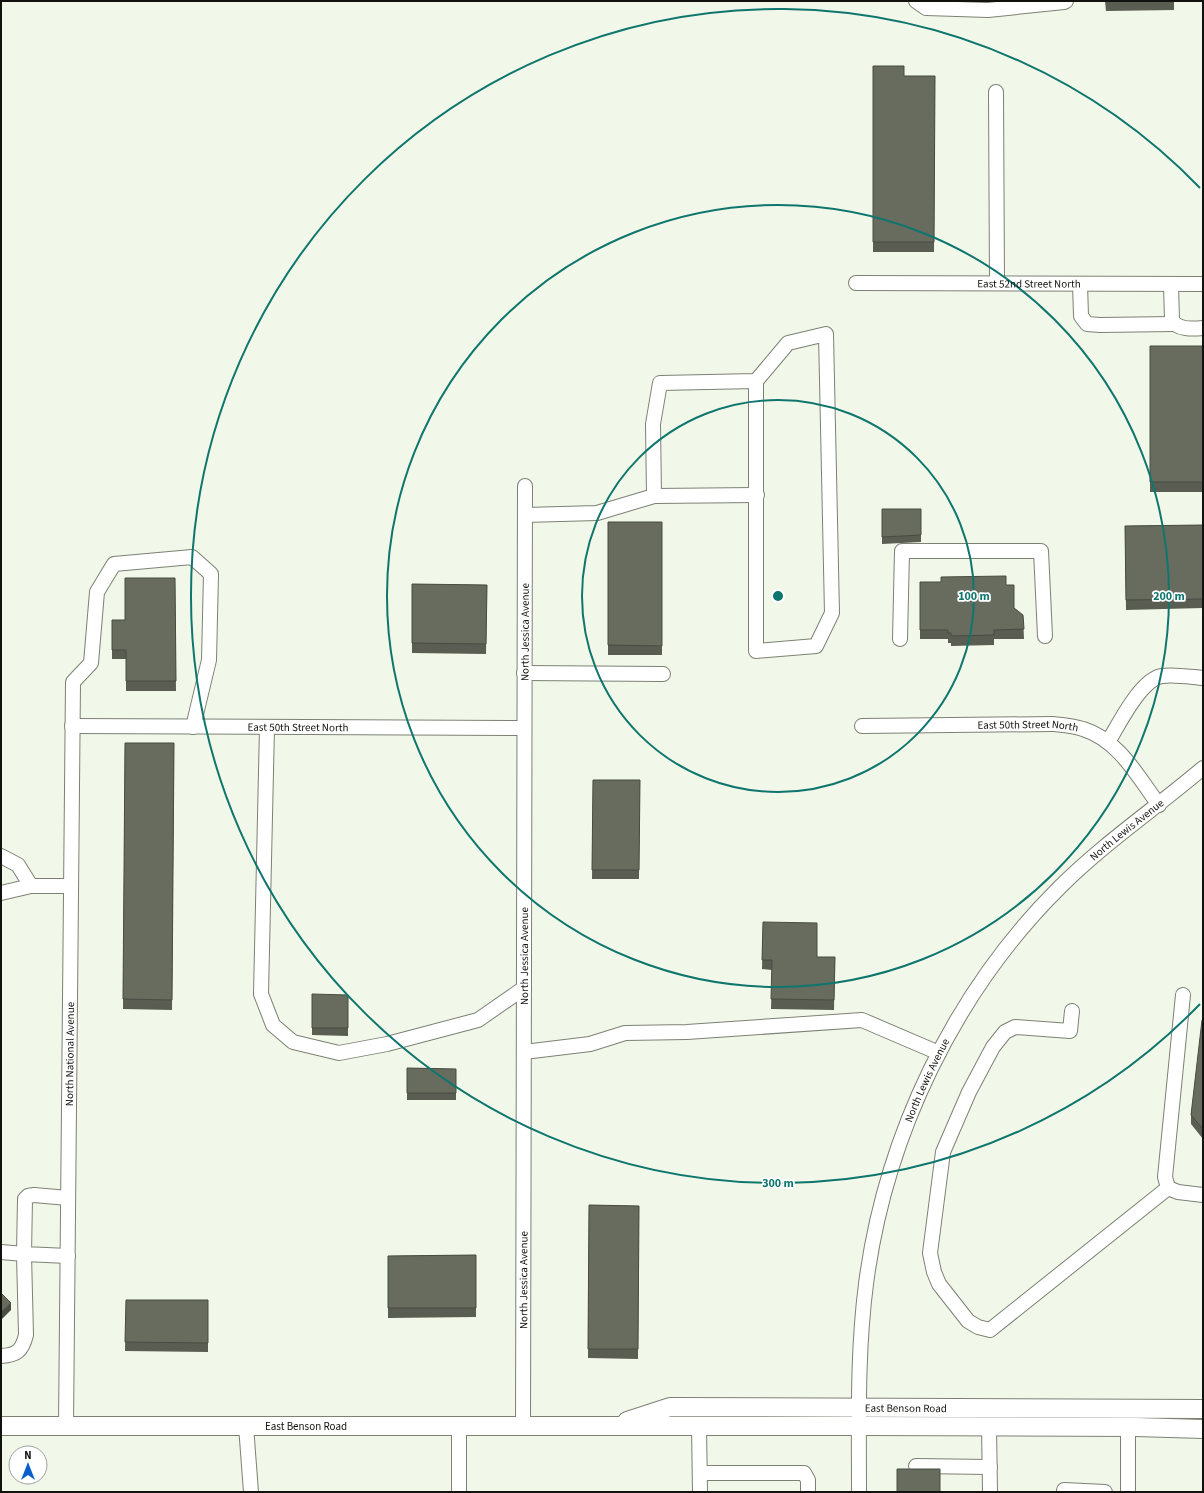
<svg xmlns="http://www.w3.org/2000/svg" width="1204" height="1493" font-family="'Source Sans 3',sans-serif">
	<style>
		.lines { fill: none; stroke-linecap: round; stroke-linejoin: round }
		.minor-casing { stroke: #7c8174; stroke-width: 16 }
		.major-casing { stroke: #7c8174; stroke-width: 20 }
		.minor { stroke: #fff; stroke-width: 14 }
		.major { stroke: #fff; stroke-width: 18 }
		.wall { fill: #595d52 }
		.shaded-wall { fill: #484c42 }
		.building { fill: #676c5f; stroke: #484c42 }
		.ring { fill: none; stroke: #0f766e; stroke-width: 2 }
		.labels { text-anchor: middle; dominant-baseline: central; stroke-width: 3.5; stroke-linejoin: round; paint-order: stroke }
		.street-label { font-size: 11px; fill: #11120e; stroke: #fff }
		.centre { fill: #0f766e; stroke: #fff; stroke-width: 2 }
		.ring-label { font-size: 12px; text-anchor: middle; font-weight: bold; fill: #0f766e; stroke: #fff; stroke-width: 3.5; stroke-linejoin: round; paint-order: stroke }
	</style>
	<rect width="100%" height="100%" fill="#f2f8e9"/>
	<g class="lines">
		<g class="minor-casing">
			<g id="minor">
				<path d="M 916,1 L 926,8 L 988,10 L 1064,2 L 1066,1"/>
				<path d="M 996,92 L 997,283"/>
				<path id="s1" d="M 856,283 L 1203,284"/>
				<path d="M 1080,284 L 1081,316 L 1087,324 L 1100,325 L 1174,324"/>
				<path d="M 1171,284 L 1172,320 C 1177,330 1193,329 1203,328"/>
				<path d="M 654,496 L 757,495"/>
				<path d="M 525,515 L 597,513 L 654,496 L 653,424 L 660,383 L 756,381 L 756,651 L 816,646 L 832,613 L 826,334 L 788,343 L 756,381"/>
				<path d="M 900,639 L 902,551 L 1041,551 L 1045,636"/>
				<path d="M 524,673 L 663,674"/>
				<path id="s2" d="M 72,726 L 524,728"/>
				<path id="s3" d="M 862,726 L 1053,724 C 1063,725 1074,726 1083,729 C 1119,740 1138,777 1159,805"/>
				<path d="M 267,727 L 261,994 L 273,1025 L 293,1042 L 339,1053 L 387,1044 L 478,1020 L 524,988"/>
				<path d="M 1108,742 C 1119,724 1141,679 1162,676 C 1174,674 1191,677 1203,678"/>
				<path d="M 1,856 L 18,865 L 31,886"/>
				<path d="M 1,893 L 31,886 L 71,886"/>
				<path d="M 1183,995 L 1165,1177 L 1168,1188 L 1178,1192 L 1203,1195"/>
				<path d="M 1072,1011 L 1070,1031 L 1015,1027 L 1005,1032 L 993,1047 L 969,1092 L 943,1152 L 930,1253 L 934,1272 L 939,1284 L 968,1321 L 978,1327 L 990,1330 L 1168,1188"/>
				<path d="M 524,1052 L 590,1044 L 625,1033 L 687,1032 L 862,1020 L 939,1053"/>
				<path d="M 1,1252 L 24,1254 L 26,1335 C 22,1351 17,1355 1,1356"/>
				<path d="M 68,1256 L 24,1254 L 25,1199 L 28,1196 L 34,1195 L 68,1198"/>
				<path id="s4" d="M 66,1426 L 73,682 L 91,663 L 97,592 L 114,564 L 192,557 L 211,574 L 209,660 L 193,727"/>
				<path d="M 246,1426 L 251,1492"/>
				<path d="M 459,1426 L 459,1492"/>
				<path id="s5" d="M 523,1426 L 525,486"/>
				<path d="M 699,1426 L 700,1492"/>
				<path d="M 989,1426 L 990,1492"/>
				<path d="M 1128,1427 L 1128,1492"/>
				<path d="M 916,1466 L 990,1467"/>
				<path d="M 700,1473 L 804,1473 L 808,1480 L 808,1492"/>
				<path d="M 1064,1490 L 1105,1492"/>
				<path id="s6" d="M 859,1492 C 859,1423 857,1353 866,1284 C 885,1137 954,992 1060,887 C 1104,843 1156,808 1203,768"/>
			</g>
		</g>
		<g class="major-casing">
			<g id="major">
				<path id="s7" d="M 627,1421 L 670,1407 L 1203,1409"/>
				<path id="s8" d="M 1,1426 L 859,1426 L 1135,1427 L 1203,1429"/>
			</g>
		</g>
		<use href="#minor" class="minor"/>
		<use href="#major" class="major"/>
	</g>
	<path class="wall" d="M 1105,1 L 1174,1 L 1174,10 L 1106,11 Z
		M 873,66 L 904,76 L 935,76 L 934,252 L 873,252 Z
		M 1150,346 L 1203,346 L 1203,492 L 1150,492 Z
		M 882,509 L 921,509 L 921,542 L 882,544 Z
		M 608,522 L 662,522 L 662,655 L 608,655 Z
		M 1203,525 L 1203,608 L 1126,610 L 1125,526 Z
		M 175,578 L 176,691 L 126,691 L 126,659 L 112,659 L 112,620 L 125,620 Z
		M 920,582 L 941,582 L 1006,585 L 1014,608 L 1023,615 L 1024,639 L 994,639 L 994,645 L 951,646 L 951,643 L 948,643 L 948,639 L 920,639 Z
		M 412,584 L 487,585 L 486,654 L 412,653 Z
		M 125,743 L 174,743 L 172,1010 L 123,1009 Z
		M 593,780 L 640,780 L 639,879 L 592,879 Z
		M 763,922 L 817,957 L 835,957 L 834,1010 L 771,1009 L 772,970 L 762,969 Z
		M 348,995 L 348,1036 L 312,1035 L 312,1028 Z
		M 1203,1020 L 1203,1139 L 1191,1124 L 1191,1115 Z
		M 407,1068 L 456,1069 L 456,1100 L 407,1100 Z
		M 589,1205 L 639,1206 L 638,1359 L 588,1358 Z
		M 476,1255 L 476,1317 L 388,1318 L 388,1256 Z
		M 126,1300 L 208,1300 L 208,1352 L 125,1351 Z"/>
	<path class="shaded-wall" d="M 11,1303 L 11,1310 L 1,1320 L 1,1312 Z"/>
	<path class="building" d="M 873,66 L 904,66 L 904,76 L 935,76 L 934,242 L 873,242 Z
		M 1150,346 L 1203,346 L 1203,482 L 1150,482 Z
		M 882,509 L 921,509 L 921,535 L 882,537 Z
		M 608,522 L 662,522 L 662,646 L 608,645 Z
		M 1203,525 L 1203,599 L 1126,600 L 1125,526 Z
		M 1006,576 L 1006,585 L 1014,585 L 1014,608 L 1023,615 L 1024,629 L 994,630 L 994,635 L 951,636 L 951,633 L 948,633 L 948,630 L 920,630 L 920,582 L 941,582 L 941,577 Z
		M 125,578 L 175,578 L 176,681 L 126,681 L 126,650 L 112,650 L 112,620 L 125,620 Z
		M 412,584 L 487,585 L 486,644 L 412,643 Z
		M 125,743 L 174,743 L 172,1000 L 123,999 Z
		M 593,780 L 640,780 L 639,870 L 592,870 Z
		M 763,922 L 817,923 L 817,957 L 835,957 L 834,1000 L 771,999 L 772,960 L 762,960 Z
		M 312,994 L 348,995 L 348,1028 L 312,1028 Z
		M 1202,1020 L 1203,1020 L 1203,1129 L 1191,1115 Z
		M 407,1068 L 456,1069 L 456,1093 L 407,1093 Z
		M 589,1205 L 639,1206 L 638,1349 L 588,1349 Z
		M 476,1255 L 476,1308 L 388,1308 L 388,1256 Z
		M 1,1293 L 11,1303 L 1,1312 Z
		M 126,1300 L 208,1300 L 208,1343 L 125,1342 Z
		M 897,1469 L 940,1469 L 940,1492 L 897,1492 Z"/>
	<g class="ring">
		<circle cx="778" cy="596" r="196"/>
		<circle cx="778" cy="596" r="391"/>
		<path d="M1200 1004A587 587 0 1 1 1200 188"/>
	</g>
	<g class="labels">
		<g class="street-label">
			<text stroke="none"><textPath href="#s1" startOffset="173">East 52nd Street North</textPath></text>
			<text stroke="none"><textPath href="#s5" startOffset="794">North Jessica Avenue</textPath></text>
			<text stroke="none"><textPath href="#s2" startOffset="226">East 50th Street North</textPath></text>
			<text stroke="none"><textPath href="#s3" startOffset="166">East 50th Street North</textPath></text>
			<text stroke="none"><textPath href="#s6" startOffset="746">North Lewis Avenue</textPath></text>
			<text stroke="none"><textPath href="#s5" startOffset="470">North Jessica Avenue</textPath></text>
			<text stroke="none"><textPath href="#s4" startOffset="372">North National Avenue</textPath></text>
			<text stroke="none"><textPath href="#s6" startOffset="422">North Lewis Avenue</textPath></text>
			<text stroke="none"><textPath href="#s5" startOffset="146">North Jessica Avenue</textPath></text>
			<text stroke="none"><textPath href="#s7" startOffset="281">East Benson Road</textPath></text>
			<text stroke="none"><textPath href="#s8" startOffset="305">East Benson Road</textPath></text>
		</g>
	</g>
	<circle cx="778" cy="596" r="6" class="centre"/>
	<g class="ring-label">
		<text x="974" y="600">100 m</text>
		<text x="1169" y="600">200 m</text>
		<text x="778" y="1187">300 m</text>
	</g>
	<rect width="1204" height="1493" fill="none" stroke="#11120e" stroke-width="4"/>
	<g transform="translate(28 1465)"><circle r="19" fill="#ffffff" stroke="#a0a09f"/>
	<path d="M0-3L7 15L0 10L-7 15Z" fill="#0960ca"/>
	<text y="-6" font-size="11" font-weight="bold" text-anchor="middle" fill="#11120e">N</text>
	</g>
</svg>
